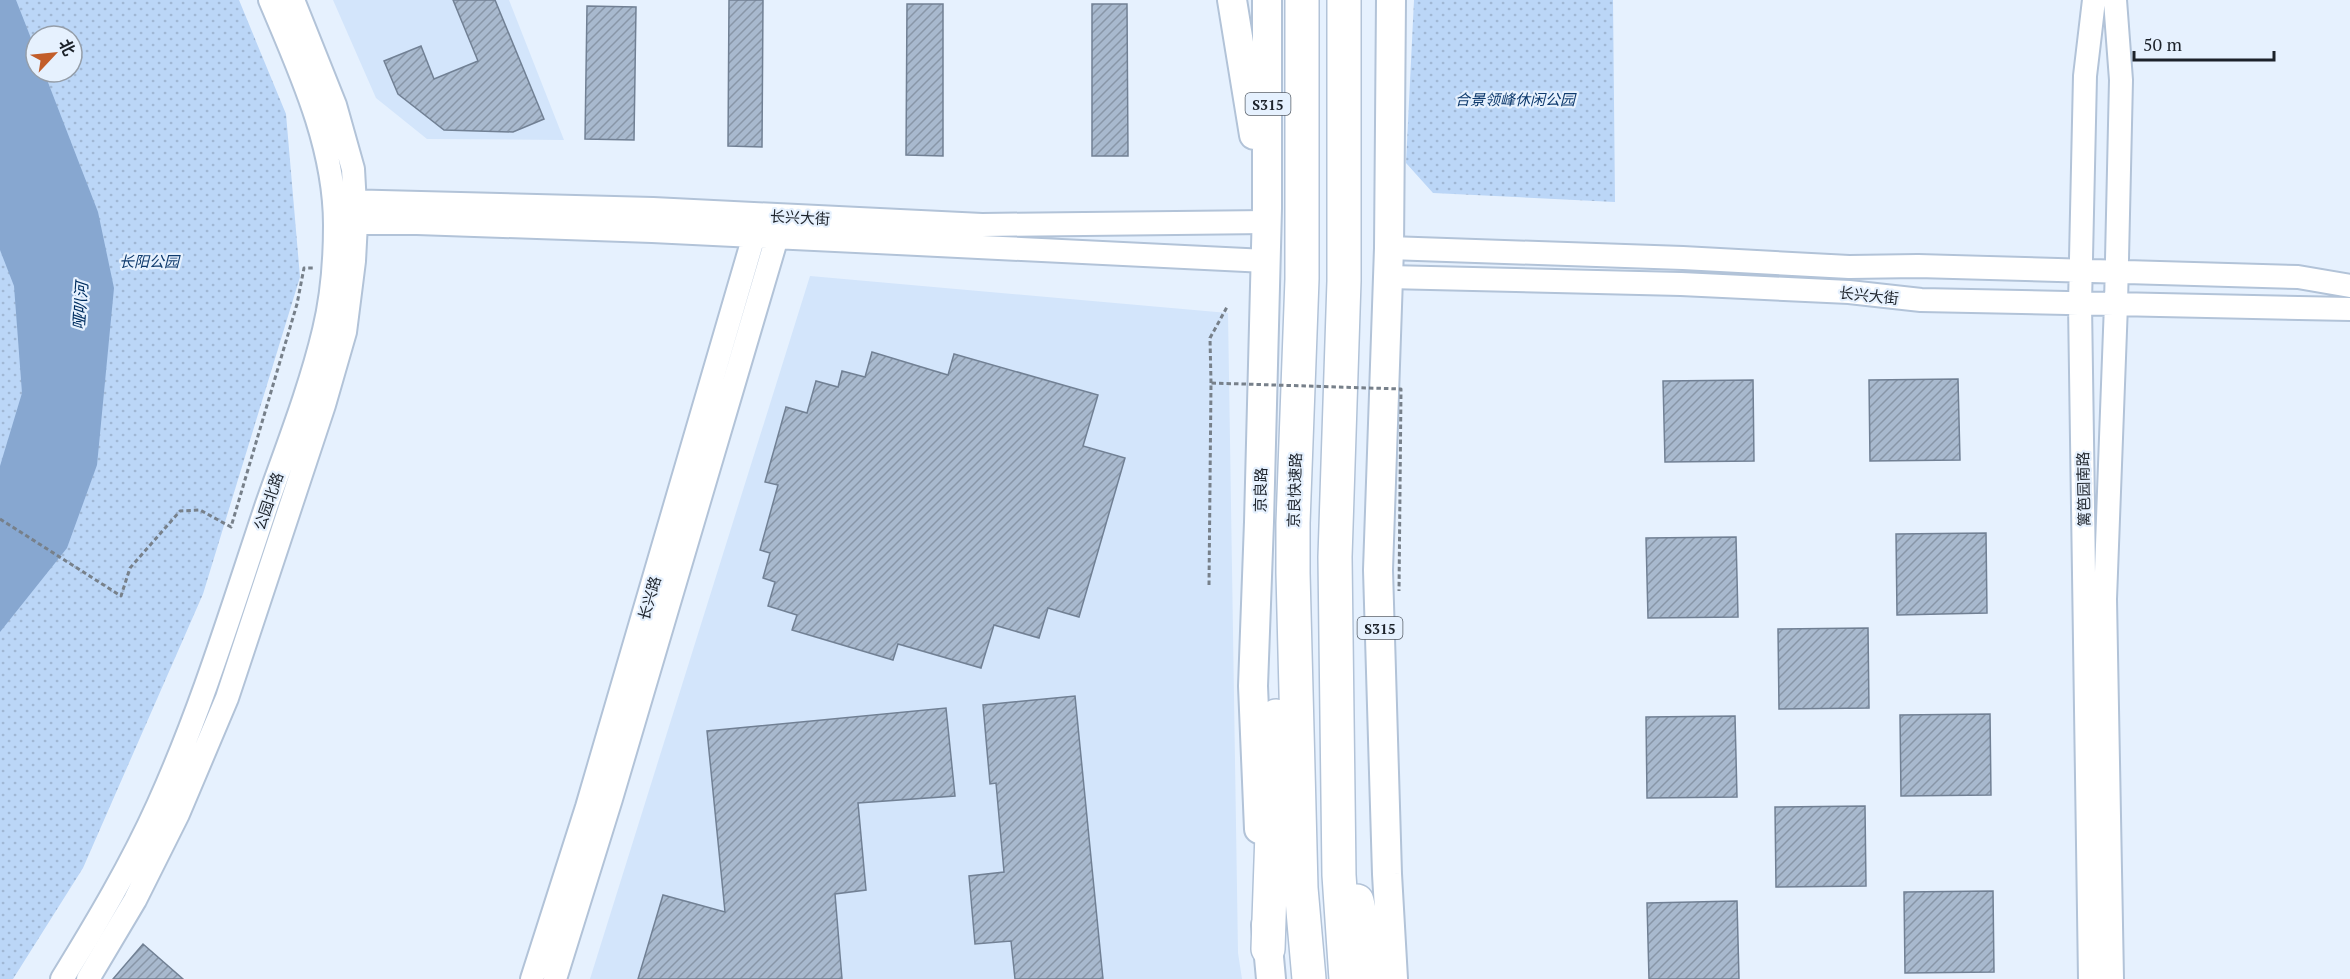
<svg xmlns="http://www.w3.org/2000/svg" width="2350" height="979" font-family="'PT Serif','Noto Sans SC',serif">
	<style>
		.built { fill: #d3e5fb }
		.park { fill: url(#park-dots); fill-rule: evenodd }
		.water { fill: #87a7d0 }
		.building { fill: url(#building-hatch); stroke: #718094; stroke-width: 1.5 }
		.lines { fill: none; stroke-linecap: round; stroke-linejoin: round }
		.minor-casing { stroke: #b2c3d8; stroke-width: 26 }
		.major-casing { stroke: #b2c3d8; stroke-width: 32 }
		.highway-casing { stroke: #b2c3d8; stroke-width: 36 }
		.path { stroke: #77808a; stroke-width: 3; stroke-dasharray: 4.5 3; stroke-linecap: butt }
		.minor { stroke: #fff; stroke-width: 22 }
		.major { stroke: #fff; stroke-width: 28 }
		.highway { stroke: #fff; stroke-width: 33 }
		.path-bridge { stroke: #77808a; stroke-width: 3; stroke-dasharray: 4.5 3; stroke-linecap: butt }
		.labels { text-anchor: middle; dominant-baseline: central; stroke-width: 4.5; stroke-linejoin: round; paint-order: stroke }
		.shield { fill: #e6f1fe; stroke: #59606a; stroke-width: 1.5 }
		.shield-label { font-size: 14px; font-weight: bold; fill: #1c222a }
		.park-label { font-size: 15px; font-style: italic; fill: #0e3a6d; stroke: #e6f1fe }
		.street-label { font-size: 15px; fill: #1c222a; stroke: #e6f1fe }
		.water-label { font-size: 16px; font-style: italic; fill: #012f61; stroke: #e6f1fe }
	</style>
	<defs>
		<pattern id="park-dots" width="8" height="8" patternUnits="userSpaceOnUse" patternTransform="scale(1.5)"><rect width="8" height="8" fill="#bbd6f7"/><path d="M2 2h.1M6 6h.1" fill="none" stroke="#a0b7d4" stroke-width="1.8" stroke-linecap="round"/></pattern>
		<pattern id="building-hatch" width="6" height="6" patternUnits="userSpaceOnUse" patternTransform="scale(1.5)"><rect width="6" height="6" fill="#a8b9ce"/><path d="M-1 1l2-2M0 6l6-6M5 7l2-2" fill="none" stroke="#8896a7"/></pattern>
	</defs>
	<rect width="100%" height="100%" fill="#e6f1fe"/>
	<path class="built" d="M 333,0 L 509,0 L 564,140 L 427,139 L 376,98 Z
		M 810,276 L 1228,313 L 1238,953 L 1242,979 L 590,979 Z"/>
	<path class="park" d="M 0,0 L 239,0 L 286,114 L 300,277 L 203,594 L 83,868 L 13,979 L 0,979 ZM 36,36 L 72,36 L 72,72 L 36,72 Z
		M 1414,0 L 1613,0 L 1615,202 L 1433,193 L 1406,163 Z"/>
	<path class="water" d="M 0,0 L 16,0 L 36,51 L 36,72 L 44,72 L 98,212 L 114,288 L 97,465 L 67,548 L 0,632 L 0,466 L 22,393 L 14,286 L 0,250 Z"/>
	<path class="building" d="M 453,0 L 495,0 L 544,119 L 513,132 L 444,130 L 398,94 L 384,61 L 421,46 L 434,79 L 478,61 Z
		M 729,0 L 763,0 L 762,147 L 728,146 Z
		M 907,4 L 943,4 L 943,156 L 906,155 Z
		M 1092,4 L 1127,4 L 1128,156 L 1092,156 Z
		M 587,6 L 636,7 L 634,140 L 585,139 Z
		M 872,352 L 948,375 L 954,354 L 1098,395 L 1083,446 L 1125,458 L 1079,617 L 1048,608 L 1039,638 L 994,625 L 981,668 L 898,644 L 893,660 L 792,630 L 797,615 L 768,606 L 775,582 L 763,578 L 770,553 L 760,550 L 778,485 L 765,482 L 786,407 L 807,413 L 816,381 L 838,387 L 842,371 L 865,377 Z
		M 1958,379 L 1960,460 L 1870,461 L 1869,380 Z
		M 1753,380 L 1754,461 L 1665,462 L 1663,381 Z
		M 1986,533 L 1987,613 L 1897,615 L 1896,534 Z
		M 1736,537 L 1738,617 L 1648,618 L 1646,538 Z
		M 1868,628 L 1869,708 L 1779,709 L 1778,629 Z
		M 1075,696 L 1103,979 L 1015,979 L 1011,941 L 975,944 L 969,876 L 1004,872 L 996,783 L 990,784 L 983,705 Z
		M 946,708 L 955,796 L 858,803 L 866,890 L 835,894 L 842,979 L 638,979 L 663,895 L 725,912 L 707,731 Z
		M 1990,714 L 1991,795 L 1901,796 L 1900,715 Z
		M 1735,716 L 1737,797 L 1647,798 L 1646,717 Z
		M 1865,806 L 1866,886 L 1776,887 L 1775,807 Z
		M 1993,891 L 1994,972 L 1905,973 L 1904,892 Z
		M 1737,901 L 1739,979 L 1649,979 L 1647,903 Z
		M 143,944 L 183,979 L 113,979 Z"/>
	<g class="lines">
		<g class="minor-casing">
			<path id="minor" d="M 342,201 L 653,209 L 982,225 L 1267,222
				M 342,223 L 417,223 L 652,231 L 1266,261
				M 1389,248 L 1683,258 L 1849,267 L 1918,266 L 2298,277 L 2350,286
				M 1388,277 L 1681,284 L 1849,292 L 1921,300 L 2350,309
				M 62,979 C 97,922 131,865 158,805 C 202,708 233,605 267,504 C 287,447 310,389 324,330 C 332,297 335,259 335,225 C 335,146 300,71 270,0
				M 88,979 L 135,900 L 178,814 L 227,698 L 324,405 L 345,332 L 354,261 L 356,223 L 353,169 L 335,105 L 293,0
				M 532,979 L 587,807 L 758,222
				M 555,979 L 611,799 L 777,237 L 778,223
				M 2090,979 L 2080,304 L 2085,76 L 2094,0
				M 2112,979 L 2105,599 L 2116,304 L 2121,80 L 2115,0"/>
		</g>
		<g class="major-casing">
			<path id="major" d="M 1232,0 L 1254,135
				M 1391,0 L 1389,248 L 1378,570 L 1387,874 L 1393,979
				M 1259,829 L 1253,686 L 1259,522 L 1267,208 L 1267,0
				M 1266,925 L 1271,979"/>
		</g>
		<g class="highway-casing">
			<path id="highway" d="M 1302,0 L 1302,279 L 1293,523 L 1293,573 L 1301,888 L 1309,979
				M 1344,0 L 1344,281 L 1335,557 L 1339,875 L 1346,979
				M 1357,901 L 1374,979
				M 1268,949 L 1276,716"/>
		</g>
		<path class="path" d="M 1211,383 L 1210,338 L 1227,307
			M 0,519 L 121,596 L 130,568 L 180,511 L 200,510 L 231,527 L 297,304 L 304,268 L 313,268"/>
		<use href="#minor" class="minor"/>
		<use href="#major" class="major"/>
		<use href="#highway" class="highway"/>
		<path class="path-bridge" d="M 1209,585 L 1211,383 L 1401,389 L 1399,591"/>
	</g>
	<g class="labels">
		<g class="shield">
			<rect x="1245.5" y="93" width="45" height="22" rx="4.5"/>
			<rect x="1357.5" y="617" width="45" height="22" rx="4.5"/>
		</g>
		<g class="shield-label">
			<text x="1268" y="104">S315</text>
			<text x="1380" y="628">S315</text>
		</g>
		<g class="park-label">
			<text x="1515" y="99">合景领峰休闲公园</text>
			<text x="149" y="261">长阳公园</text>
		</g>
		<g class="street-label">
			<text transform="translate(800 217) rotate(3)">长兴大街</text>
			<text transform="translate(1869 295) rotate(6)">长兴大街</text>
			<text transform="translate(2083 489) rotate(-91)">篱笆园南路</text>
			<text transform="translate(1260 490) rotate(-89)">京良路</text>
			<text transform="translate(1294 490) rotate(-88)">京良快速路</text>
			<text transform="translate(268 501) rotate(-71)">公园北路</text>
			<text transform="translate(649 598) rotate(-74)">长兴路</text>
		</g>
		<g class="water-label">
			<text transform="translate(80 306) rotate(-86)">哑叭河</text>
		</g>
	</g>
	<g transform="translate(54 54) rotate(64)"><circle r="28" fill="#e6f1fe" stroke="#959ea9" stroke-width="1.5"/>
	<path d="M0-4.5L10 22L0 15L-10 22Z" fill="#c25d2a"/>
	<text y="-9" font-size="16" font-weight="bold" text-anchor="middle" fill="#1c222a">北</text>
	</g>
	<path d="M2134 51v9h140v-9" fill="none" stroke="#1c222a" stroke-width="3"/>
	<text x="2143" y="51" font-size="18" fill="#1c222a" stroke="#e6f1fe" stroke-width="4.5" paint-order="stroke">50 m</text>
</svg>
